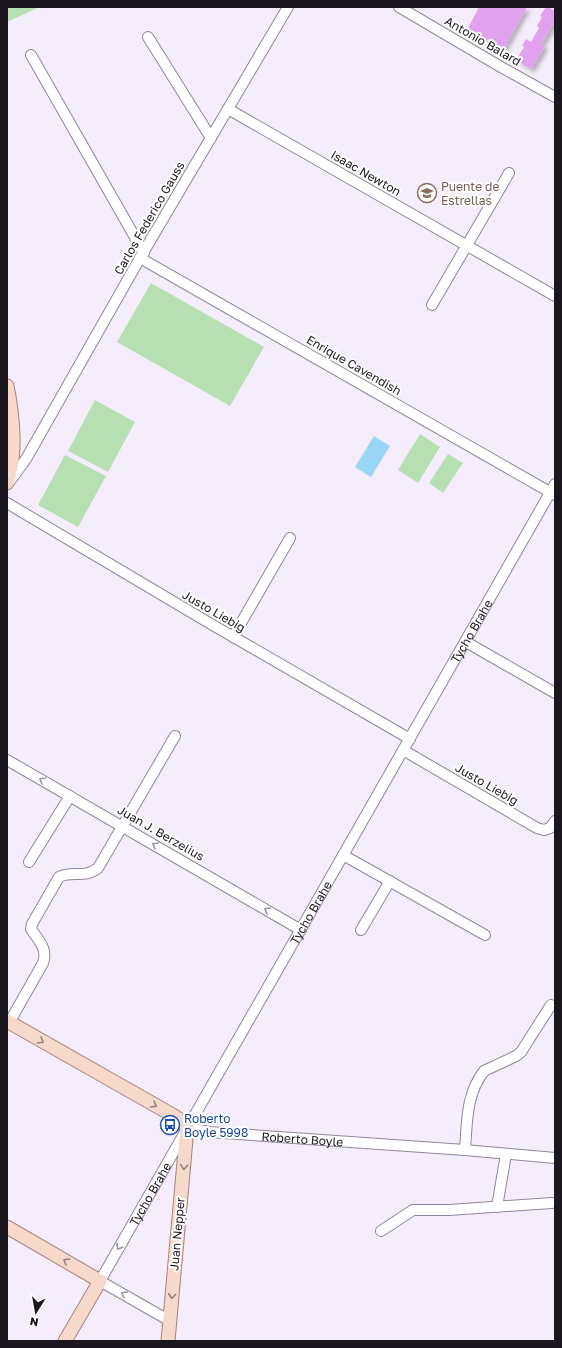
<svg xmlns="http://www.w3.org/2000/svg" width="562" height="1348" font-family="'Golos Text',sans-serif">
	<style>
		.green { fill: #b6e0b1 }
		.water { fill: #99d5f5 }
		.building { fill: #e2a1ee; filter: url(#shadow) }
		.lines { fill: none; stroke-linecap: round; stroke-linejoin: round }
		.minor-casing { stroke: #92859b; stroke-width: 12 }
		.major-casing { stroke: #a68477; stroke-width: 15 }
		.minor { stroke: #fff; stroke-width: 10 }
		.major { stroke: #f6d9ca; stroke-width: 13 }
		.oneway { stroke: #99969a }
		.oneway2 { stroke: #94817d }
		.labels { text-anchor: middle; dominant-baseline: central; stroke-width: 4; stroke-linejoin: round; paint-order: stroke }
		.street-label { font-size: 12px; fill: #1c161f; stroke: #fefefe }
		.education-label { font-size: 12px; fill: #785e54; stroke: #fefefe; text-anchor: start }
		.transit-label { font-size: 12px; fill: #164399; stroke: #fefefe; text-anchor: start }
	</style>
	<defs>
		<filter id="shadow"><feDropShadow dx="3.5" dy="3.5" stdDeviation="2" flood-color="#0004"/></filter>
	</defs>
	<rect width="100%" height="100%" fill="#f6edfc"/>
	<path class="green" d="M 7,7 L 40,7 L 7,22 Z
		M 151,283 L 264,347 L 230,406 L 117,342 Z
		M 95,400 L 135,422 L 108,472 L 68,451 Z
		M 420,434 L 440,447 L 418,483 L 398,470 Z
		M 448,454 L 463,463 L 443,493 L 429,483 Z
		M 65,455 L 106,476 L 78,527 L 38,505 Z"/>
	<path class="water" d="M 374,436 L 390,446 L 371,477 L 355,467 Z"/>
	<path class="building" d="M 479,7 L 527,7 L 504,48 L 467,30 Z
		M 546,7 L 548,7 L 555,11 L 555,21 L 541,44 L 545,46 L 531,69 L 516,60 L 524,47 L 522,46 L 526,39 L 531,42 L 539,28 L 537,26 L 542,17 L 540,16 Z"/>
	<g class="lines">
		<g class="minor-casing">
			<g id="minor">
				<path d="M 399,7 L 501,67 L 555,97"/>
				<path d="M 148,37 L 211,138"/>
				<path d="M 31,55 L 144,253"/>
				<path d="M 228,109 L 555,296"/>
				<path d="M 140,258 L 555,495"/>
				<path d="M 432,305 L 509,173"/>
				<path d="M 10,481 L 26,459 L 140,258 L 288,7"/>
				<path d="M 7,503 L 211,624 L 410,739"/>
				<path d="M 233,637 L 290,538"/>
				<path d="M 466,642 L 555,693"/>
				<path d="M 403,750 L 537,828 L 544,830 L 550,828 L 555,821"/>
				<path d="M 7,760 L 301,930"/>
				<path d="M 343,855 L 485,935"/>
				<path d="M 29,862 L 70,796"/>
				<path d="M 361,930 L 390,881"/>
				<path d="M 9,1023 L 43,963 C 48,949 39,941 31,929 L 32,924 L 59,877 C 73,870 84,879 98,868 L 175,736"/>
				<path id="s1" d="M 187,1128 L 209,1132 L 465,1150 L 555,1158"/>
				<path d="M 465,1150 C 467,1123 466,1094 484,1071 L 516,1056 L 521,1052 L 551,1005"/>
				<path d="M 497,1207 L 506,1154"/>
				<path d="M 381,1231 L 413,1210 L 449,1210 L 552,1203"/>
				<path id="s2" d="M 170,1321 L 100,1281 L 555,484"/>
			</g>
		</g>
		<g class="major-casing">
			<path id="major" d="M 7,386 C 13,415 17,455 7,483
				M 7,1021 L 176,1117 L 183,1122 L 187,1128 L 168,1341
				M 7,1227 L 100,1281 L 65,1341"/>
		</g>
		<use href="#minor" class="minor"/>
		<use href="#major" class="major"/>
	</g>
	<defs><path id="oneway-chevron" d="M-2-3.5L2.5 0L-2 3.5" fill="none" stroke-width="1.6" stroke-linecap="round" stroke-linejoin="round"/></defs>
	<g class="oneway">
		<use href="#oneway-chevron" transform="translate(42 780) rotate(-150)"/>
		<use href="#oneway-chevron" transform="translate(155 845) rotate(-150)"/>
		<use href="#oneway-chevron" transform="translate(267 910) rotate(-150)"/>
		<use href="#oneway-chevron" transform="translate(119 1247) rotate(120)"/>
		<use href="#oneway-chevron" transform="translate(124 1294) rotate(-150)"/>
	</g>
	<g class="oneway2">
		<use href="#oneway-chevron" transform="translate(41 1041) rotate(30)"/>
		<use href="#oneway-chevron" transform="translate(154 1105) rotate(30)"/>
		<use href="#oneway-chevron" transform="translate(184 1167) rotate(95)"/>
		<use href="#oneway-chevron" transform="translate(66 1261) rotate(-150)"/>
		<use href="#oneway-chevron" transform="translate(172 1296) rotate(95)"/>
	</g>
	<defs>
		<g id="school-ring" transform="scale(1)"><circle r="9.5" fill="#fefefe" stroke="#8d6e63" stroke-width="1.5"/><path d="M0-5L7-2L0 1L-7-2ZM-4 1L0 2.5L4 1V4Q0 6-4 4Z" fill="#8d6e63"/></g>
		<g id="bus-ring" transform="scale(1)"><circle r="9.5" fill="#fefefe" stroke="#1a4fb4" stroke-width="1.5"/><path d="M-5-6H5V4H4V6H2V4H-2V6H-4V4H-5ZM-3.5-4V0h7V-4ZM-3.5 1.2v1.5H-2V1.2ZM2 1.2v1.5H3.5V1.2Z" fill="#1a4fb4"/></g>
	</defs>
	<g fill-rule="evenodd">
		<use href="#school-ring" x="427" y="193"/>
		<use href="#bus-ring" x="170" y="1125"/>
	</g>
	<g class="labels">
		<g class="street-label">
			<text transform="translate(483 41) rotate(30)">Antonio Balard</text>
			<text transform="translate(366 173) rotate(30)">Isaac Newton</text>
			<text transform="translate(149 218) rotate(-60)">Carlos Federico Gauss</text>
			<text transform="translate(354 365) rotate(30)">Enrique Cavendish</text>
			<text transform="translate(214 611) rotate(30)">Justo Liebig</text>
			<text stroke="none"><textPath href="#s2" startOffset="829">Tycho Brahe</textPath></text>
			<text transform="translate(487 784) rotate(30)">Justo Liebig</text>
			<text transform="translate(161 833) rotate(30)">Juan J. Berzelius</text>
			<text stroke="none"><textPath href="#s2" startOffset="505">Tycho Brahe</textPath></text>
			<text stroke="none"><textPath href="#s1" startOffset="116">Roberto Boyle</textPath></text>
			<text stroke="none"><textPath href="#s2" startOffset="181">Tycho Brahe</textPath></text>
			<text transform="translate(177 1234) rotate(-85)">Juan Nepper</text>
		</g>
		<g class="education-label">
			<text x="441" y="186">Puente de<tspan x="441" dy="14">Estrellas</tspan></text>
		</g>
		<g class="transit-label">
			<text x="184" y="1118">Roberto<tspan x="184" dy="14">Boyle 5998</tspan></text>
		</g>
	</g>
	<rect width="562" height="1348" fill="none" stroke="#1c161f" stroke-width="16"/>
	<g transform="translate(36 1312) rotate(191)" stroke="#fefefe" stroke-width="3" paint-order="stroke">
	<path d="M0-3L7 15L0 10L-7 15Z" fill="#1c161f"/>
	<text y="-6" font-size="11" font-weight="bold" text-anchor="middle" fill="#1c161f">N</text>
	</g>
</svg>
